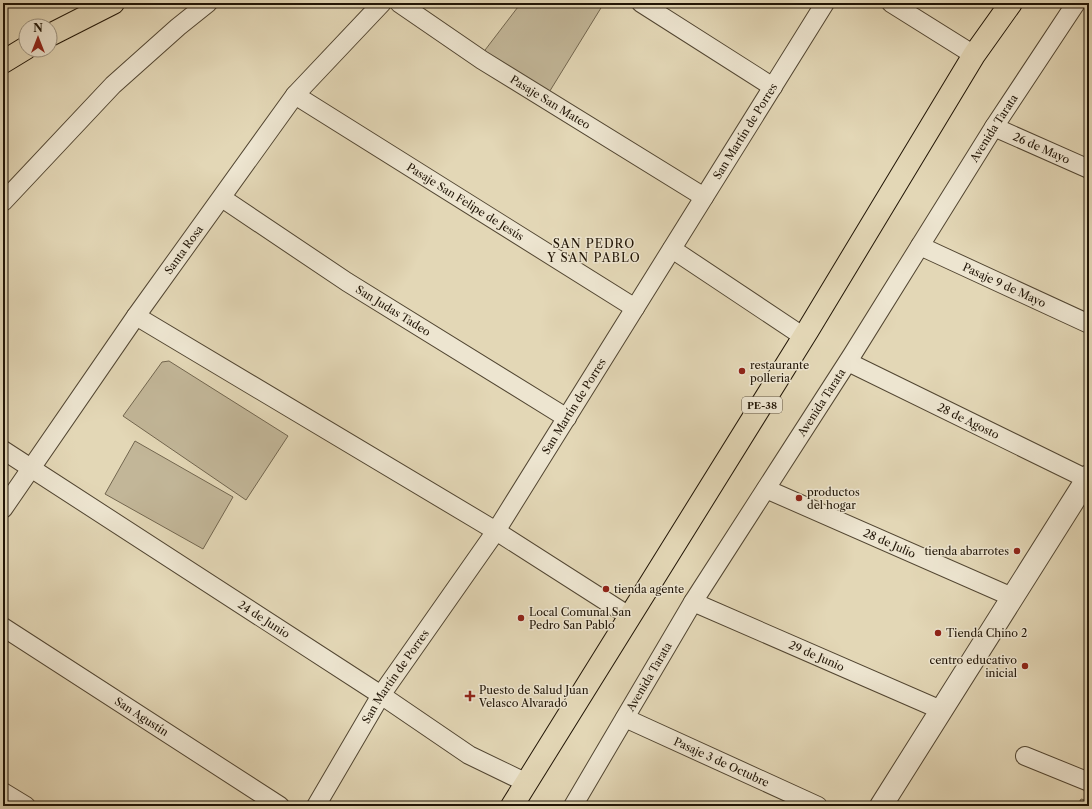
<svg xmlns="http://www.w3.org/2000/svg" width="1092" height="809" font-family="'Libre Caslon Text',serif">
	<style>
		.green { fill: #c2b698; stroke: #72664f }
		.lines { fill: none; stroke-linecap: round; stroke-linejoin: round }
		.minor-casing { stroke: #524632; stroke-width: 20 }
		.tertiary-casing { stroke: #524632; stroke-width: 24 }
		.trunk-casing { stroke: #211506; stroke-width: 24 }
		.minor { stroke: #ede5d0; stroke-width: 18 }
		.tertiary { stroke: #ede5d0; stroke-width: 22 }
		.trunk { stroke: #e3d7b6; stroke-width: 22 }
		.poi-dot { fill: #8f2418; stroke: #ede5d0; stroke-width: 1.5 }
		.labels { text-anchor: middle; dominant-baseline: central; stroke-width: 3; stroke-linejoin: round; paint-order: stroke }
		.shield { fill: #ede5d0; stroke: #5e5343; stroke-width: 1 }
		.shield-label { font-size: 10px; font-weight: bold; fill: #211506 }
		.street-label { font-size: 11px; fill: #211506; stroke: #ede5d0 }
		.poi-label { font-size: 11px; fill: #211506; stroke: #ede5d0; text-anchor: start }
		.neighbourhood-label { font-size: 12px; letter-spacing: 1px; fill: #211506; stroke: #ede5d0 }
	</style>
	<rect width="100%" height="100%" fill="#e3d7b6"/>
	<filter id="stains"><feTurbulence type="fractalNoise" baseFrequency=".005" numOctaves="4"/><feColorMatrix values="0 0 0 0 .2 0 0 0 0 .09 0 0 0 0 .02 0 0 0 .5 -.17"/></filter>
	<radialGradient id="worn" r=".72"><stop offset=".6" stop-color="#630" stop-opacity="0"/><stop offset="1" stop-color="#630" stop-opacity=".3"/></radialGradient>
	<path class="green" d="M 521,3 L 604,3 L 548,94 L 482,54 Z
		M 169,361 L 288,436 L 246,500 L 123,416 L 162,362 Z
		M 135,441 L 233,497 L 203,549 L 105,494 Z
		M 1081,799 L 1089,801 L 1089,806 L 1077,806 Z"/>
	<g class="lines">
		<g class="minor-casing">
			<g id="minor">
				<path id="s1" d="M 399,3 L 482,60 L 704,197"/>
				<path d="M 641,3 L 773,87"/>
				<path d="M 891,3 L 974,55"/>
				<path id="s2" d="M 295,95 L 635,308"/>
				<path id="s3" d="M 994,127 L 1089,169"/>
				<path id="s4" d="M 222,198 L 347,282 L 567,418"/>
				<path d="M 3,202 L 113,85 L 178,27 L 208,3"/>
				<path id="s5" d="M 920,246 L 1089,324"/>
				<path d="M 672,249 L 804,337"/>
				<path d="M 136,316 L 496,531 L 629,616"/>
				<path id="s6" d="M 848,362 L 1089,480"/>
				<path id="s7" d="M 3,450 L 381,695 L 469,755 L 527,783"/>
				<path id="s8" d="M 766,489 L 1012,597"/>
				<path id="s9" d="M 3,509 L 136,316 L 295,95 L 382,3"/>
				<path id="s10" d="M 693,602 L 941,710"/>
				<path id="s11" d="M 3,627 L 280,806"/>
				<path id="s12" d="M 625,718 L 818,806"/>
				<path d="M 1025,756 L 1089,782"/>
				<path d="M 3,792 L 26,806"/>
				<path id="s13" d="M 316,806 L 381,695 L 496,531 L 825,3"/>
				<path id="s14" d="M 573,806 L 693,602 L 852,355 L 994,127 L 1076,3"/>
			</g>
		</g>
		<g class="tertiary-casing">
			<path id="tertiary" d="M 881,806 L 1089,476"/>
		</g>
		<g class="trunk-casing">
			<path id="trunk" d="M 50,35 L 113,3
				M 3,62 L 26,48
				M 512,806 L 808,330 L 974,55 L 1011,3"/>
		</g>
		<use href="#minor" class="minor"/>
		<use href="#tertiary" class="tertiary"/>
		<use href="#trunk" class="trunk"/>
	</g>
	<g class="poi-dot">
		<circle cx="742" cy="371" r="4"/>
		<circle cx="799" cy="498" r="4"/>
		<circle cx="1017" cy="551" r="4"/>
		<circle cx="606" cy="589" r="4"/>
		<circle cx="521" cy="618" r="4"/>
		<circle cx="938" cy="633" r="4"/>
		<circle cx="1025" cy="666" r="4"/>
		<path d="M468 690h4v4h4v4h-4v4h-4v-4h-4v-4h4z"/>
	</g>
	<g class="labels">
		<rect class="shield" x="742" y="397" width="40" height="16" rx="3"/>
		<g class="shield-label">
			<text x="762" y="405">PE-38</text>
		</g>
		<g class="street-label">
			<text stroke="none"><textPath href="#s1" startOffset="181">Pasaje San Mateo</textPath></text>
			<text stroke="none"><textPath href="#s14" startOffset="798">Avenida Tarata</textPath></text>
			<text stroke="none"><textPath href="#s13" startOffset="800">San Martín de Porres</textPath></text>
			<text stroke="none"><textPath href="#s3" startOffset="52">26 de Mayo</textPath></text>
			<text stroke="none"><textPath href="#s2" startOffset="201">Pasaje San Felipe de Jesús</textPath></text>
			<text stroke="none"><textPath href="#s9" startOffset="316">Santa Rosa</textPath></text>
			<text stroke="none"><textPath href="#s5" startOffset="93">Pasaje 9 de Mayo</textPath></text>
			<text stroke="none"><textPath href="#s4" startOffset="205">San Judas Tadeo</textPath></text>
			<text stroke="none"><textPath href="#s14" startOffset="474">Avenida Tarata</textPath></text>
			<text stroke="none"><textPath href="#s13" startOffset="476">San Martín de Porres</textPath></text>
			<text stroke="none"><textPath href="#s6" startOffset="134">28 de Agosto</textPath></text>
			<text stroke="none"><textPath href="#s8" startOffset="135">28 de Julio</textPath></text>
			<text stroke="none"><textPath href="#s7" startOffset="311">24 de Junio</textPath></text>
			<text stroke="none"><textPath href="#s10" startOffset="135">29 de Junio</textPath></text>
			<text stroke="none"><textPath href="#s13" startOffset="152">San Martín de Porres</textPath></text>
			<text stroke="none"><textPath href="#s14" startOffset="150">Avenida Tarata</textPath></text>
			<text stroke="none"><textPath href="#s11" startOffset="165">San Agustín</textPath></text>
			<text stroke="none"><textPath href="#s12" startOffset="106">Pasaje 3 de Octubre</textPath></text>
		</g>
		<g class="poi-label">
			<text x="750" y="365">restaurante<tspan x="750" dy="13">polleria</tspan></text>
			<text x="807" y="492">productos<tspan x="807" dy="13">del hogar</tspan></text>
			<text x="1009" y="551" text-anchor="end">tienda abarrotes</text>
			<text x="614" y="589">tienda agente</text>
			<text x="529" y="612">Local Comunal San<tspan x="529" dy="13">Pedro San Pablo</tspan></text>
			<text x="946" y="633">Tienda Chino 2</text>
			<text x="1017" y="660" text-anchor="end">centro educativo<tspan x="1017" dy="13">inicial</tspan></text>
			<text x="479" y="690">Puesto de Salud Juan<tspan x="479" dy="13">Velasco Alvarado</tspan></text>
		</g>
		<g class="neighbourhood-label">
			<text x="594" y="243">SAN PEDRO<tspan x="594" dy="14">Y SAN PABLO</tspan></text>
		</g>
	</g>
	<rect width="1092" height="809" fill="none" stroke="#e3d7b6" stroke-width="16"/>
	<rect x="4" y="4" width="1084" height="801" fill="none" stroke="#211506" stroke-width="2"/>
	<rect x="8" y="8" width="1076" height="793" fill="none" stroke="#211506"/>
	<g transform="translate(38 38)"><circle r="19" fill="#ede5d0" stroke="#9b927f"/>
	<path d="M0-3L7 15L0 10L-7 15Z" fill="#8f2418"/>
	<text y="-6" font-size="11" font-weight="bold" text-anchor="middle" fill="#211506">N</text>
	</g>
	<rect width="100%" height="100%" filter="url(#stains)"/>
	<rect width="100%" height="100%" fill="url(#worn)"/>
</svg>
